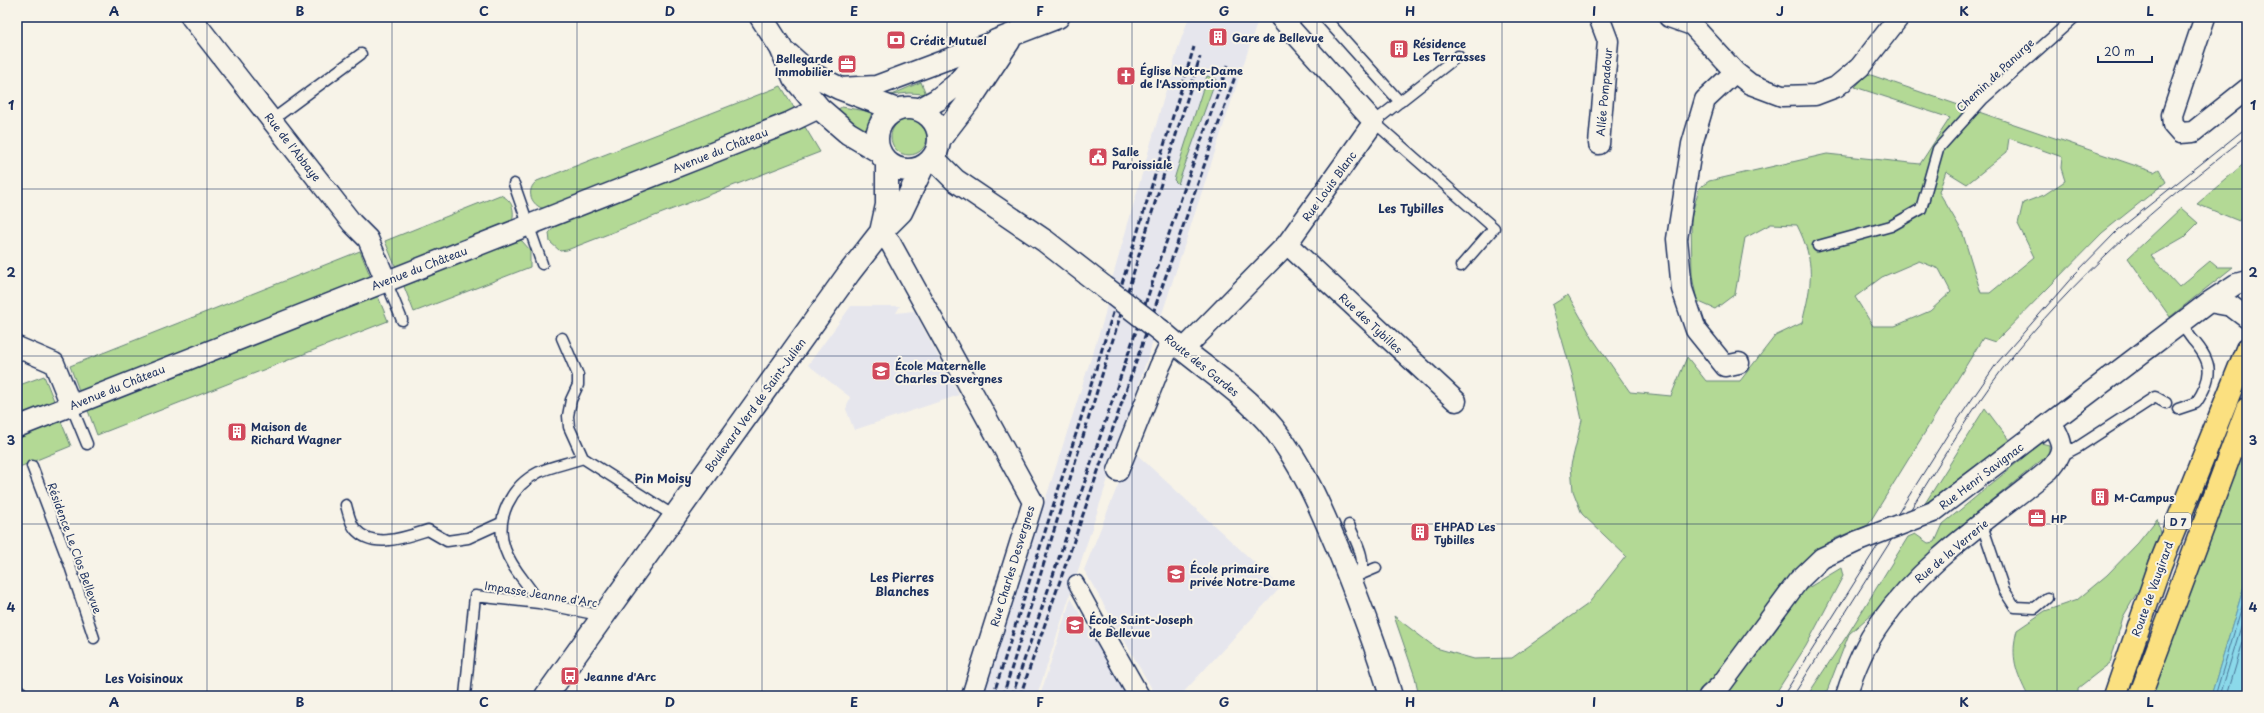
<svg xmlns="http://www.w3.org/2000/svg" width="2264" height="713" font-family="'Playpen Sans',sans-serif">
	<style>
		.built { fill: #e6e6ed }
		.green { fill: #b3d995; stroke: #67847a; fill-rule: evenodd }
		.water { fill: #8bd9ea; stroke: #5e95b2 }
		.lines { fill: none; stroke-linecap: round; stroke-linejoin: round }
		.shore { stroke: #487396; stroke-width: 1 }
		.service-casing { stroke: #1b2f5e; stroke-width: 13 }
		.pedestrian-casing { stroke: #1b2f5e; stroke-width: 18 }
		.minor-casing { stroke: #1b2f5e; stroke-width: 23 }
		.secondary-casing { stroke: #1b2f5e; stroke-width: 25 }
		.primary-casing { stroke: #1b2f5e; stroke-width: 25 }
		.service { stroke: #f7f3e8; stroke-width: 10 }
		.pedestrian { stroke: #f7f3e8; stroke-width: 15 }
		.minor { stroke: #f7f3e8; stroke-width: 20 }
		.secondary { stroke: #f7f3e8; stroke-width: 22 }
		.primary { stroke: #fbe080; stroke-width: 22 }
		.tram { stroke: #1b2f5e; stroke-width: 1 }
		.rail { stroke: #1b2f5e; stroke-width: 3; stroke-dasharray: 6 3; stroke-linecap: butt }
		.minor-bridge-casing { stroke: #1b2f5e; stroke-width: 23; stroke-linecap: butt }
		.secondary-bridge-casing { stroke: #1b2f5e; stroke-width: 25; stroke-linecap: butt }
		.minor-bridge { stroke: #f7f3e8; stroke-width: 20 }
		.secondary-bridge { stroke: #f7f3e8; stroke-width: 22 }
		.grid { fill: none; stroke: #1b2f5e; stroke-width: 1; stroke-opacity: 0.55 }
		.labels { text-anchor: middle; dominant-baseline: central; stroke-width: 4; stroke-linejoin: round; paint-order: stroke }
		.shield { fill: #f7f3e8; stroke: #5d6a87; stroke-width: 1 }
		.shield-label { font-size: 10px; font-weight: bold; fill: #1b2f5e }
		.poi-label { font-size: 11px; font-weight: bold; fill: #1b2f5e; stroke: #f7f3e8; text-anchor: start }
		.street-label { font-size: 11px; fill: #1b2f5e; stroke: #f7f3e8 }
		.neighbourhood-label { font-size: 12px; font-weight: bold; fill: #1b2f5e; stroke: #f7f3e8 }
		.neatline { fill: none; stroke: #1b2f5e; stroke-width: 1.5 }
		.grid-label { font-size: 13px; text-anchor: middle; font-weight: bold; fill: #1b2f5e }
	</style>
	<rect width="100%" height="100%" fill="#f7f3e8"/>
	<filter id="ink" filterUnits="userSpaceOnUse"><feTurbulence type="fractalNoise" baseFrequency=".025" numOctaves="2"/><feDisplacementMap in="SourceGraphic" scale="8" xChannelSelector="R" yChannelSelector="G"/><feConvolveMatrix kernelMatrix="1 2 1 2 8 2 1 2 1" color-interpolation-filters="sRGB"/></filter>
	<g filter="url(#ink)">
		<path class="built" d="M 1189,17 L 1259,17 L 1037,696 L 982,696 L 1104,318 L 1113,276 L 1178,48 Z
			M 851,306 L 900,306 L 896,313 L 914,311 L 959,395 L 854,430 L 846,409 L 850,397 L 808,365 Z
			M 1132,450 L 1281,587 L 1180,696 L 1156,696 L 1084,570 Z
			M 1071,598 L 1110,666 L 1127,696 L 1040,696 Z"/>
		<path class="green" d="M 1868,74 L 2154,172 L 2159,169 L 2166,182 L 2102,233 L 1995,342 L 1983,338 L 1868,525 L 1836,538 L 1797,569 L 1711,683 L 1697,696 L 1419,696 L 1415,677 L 1394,616 L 1436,648 L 1474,659 L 1512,658 L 1588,604 L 1626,556 L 1582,514 L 1573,491 L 1571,465 L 1582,420 L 1572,374 L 1552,305 L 1568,295 L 1593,339 L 1630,392 L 1671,396 L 1687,357 L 1706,381 L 1740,381 L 1775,336 L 1802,323 C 1812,283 1816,263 1797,225 L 1771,224 L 1745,238 L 1735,294 L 1715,309 L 1697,301 L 1692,276 L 1691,218 L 1699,188 L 1709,181 L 1827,154 L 1920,164 L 1950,118 L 1855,87 ZM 2009,138 L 2062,157 L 2061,168 L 2065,181 L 2044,195 L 2023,203 L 2018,224 L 2034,257 L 1990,293 L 1981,293 L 1962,231 L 1939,192 L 1946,171 L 1967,184 L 2007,152 ZM 1919,261 L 1939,269 L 1951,292 L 1930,311 L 1895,326 L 1873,326 L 1855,297 L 1882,277 Z
			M 1207,76 L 1216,79 L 1178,184 L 1174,180 L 1176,173 Z
			M 921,82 L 926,94 L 909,93 L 891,95 Z
			M 781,86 L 796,111 L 545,209 C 531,206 525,190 537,181 Z
			M 842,107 L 872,112 L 866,131 L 836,110 Z
			M891 137a18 18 0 1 1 36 0a18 18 0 1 1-36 0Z
			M 805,127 L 820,152 L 567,250 L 560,251 L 550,242 L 549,233 L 557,224 Z
			M 2247,161 L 2247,206 L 2239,221 L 2197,204 Z
			M 500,195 C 513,200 515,210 512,223 L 396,268 L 385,241 Z
			M 2181,208 L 2198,223 L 2184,237 L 2151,256 L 2179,287 L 2210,261 L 2217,267 L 2233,267 L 2170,317 L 2128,258 Z
			M 517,239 L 522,241 L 530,250 L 530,267 L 414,312 L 403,284 Z
			M 360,251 L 371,278 L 80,393 L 70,366 Z
			M 377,294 L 388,321 L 97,435 L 87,408 Z
			M 44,376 L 55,403 L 17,418 L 17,386 Z
			M 1985,408 L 2009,440 L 1924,505 Z
			M 60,419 L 71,446 L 17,468 L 17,436 Z
			M 2247,422 L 2247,576 L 2211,696 L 2149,696 Z
			M 2041,443 L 2049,445 L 2049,454 L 1941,542 L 1914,568 L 1874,612 L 1849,634 L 1825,696 L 1807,696 L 1848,634 L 1908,537 L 1915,534 L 1928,543 L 1935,542 L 1943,524 Z
			M 2157,519 L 2161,537 L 2146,577 L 2123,617 L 2110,663 L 2078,688 L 2078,696 L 2028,696 C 2016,672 2010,657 2017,630 L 2045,611 L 2077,600 L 2107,575 L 2138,543 Z
			M 1841,568 L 1843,576 L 1806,646 L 1774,696 L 1725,696 L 1798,594 Z"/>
		<path class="water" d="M 2247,576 L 2247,696 L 2211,696 Z"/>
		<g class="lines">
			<path class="shore" d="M 2215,696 L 2247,590
				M 2220,696 L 2247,607
				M 2227,696 L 2247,628"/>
			<g class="service-casing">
				<path id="service" d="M 1324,17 L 1400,102
					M 1458,56 L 1374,122 L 1494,228 L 1461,266
					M 272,120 L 361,54
					M 514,184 L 542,264
					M 1818,246 L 1891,226 L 1921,209 L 1938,149 L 1983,99 L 2075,17
					M 386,281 L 402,320
					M 562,338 L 578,375 L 578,385 L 571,400 L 568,416 L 569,427 L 583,458 L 674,516
					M 71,405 L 87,444
					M 2178,409 L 2196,403 C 2213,377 2214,363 2192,339 C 2188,334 2185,328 2180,324
					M 2061,456 L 2078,447 L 2155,397 L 2166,403
					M 32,466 L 69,563 L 94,638
					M 346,505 C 348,512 350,523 355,529 C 373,550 406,537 428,530 L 447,541 L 468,538 L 501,523
					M 1349,525 C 1355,540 1367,559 1360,574
					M 1982,525 L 2004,590 L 2015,607 L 2035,608 L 2047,598
					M 1357,576 L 1376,568
					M 539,603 C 529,584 512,570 505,549 C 494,519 511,486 539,472 C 553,466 569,463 583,458
					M 465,696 L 475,596 L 539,603 L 604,616"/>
			</g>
			<g class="pedestrian-casing">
				<path id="pedestrian" d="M 1076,583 L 1105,636"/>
			</g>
			<g class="minor-casing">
				<path id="minor" d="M 191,17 L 352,223 L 368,239 L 386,281
					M 1599,17 L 1608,41 L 1599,144
					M 1669,17 L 1692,25 L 1735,72 L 1750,84 L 1782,96 L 1815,95 L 1836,87 L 1860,67 L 1899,17
					M 2205,17 L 2172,115 L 2173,125 L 2180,133 L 2193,132 L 2247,89
					M 1735,72 L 1705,100 L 1692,144 L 1677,239 L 1682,289 L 1696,330 L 1725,366 L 1739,363
					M 840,88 L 876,86 L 996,41
					M 881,232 L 891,244 L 1033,502 L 972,696
					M 1287,244 L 1456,401
					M 2209,302 L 2231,306 L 2247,318
					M 17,347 L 54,363 L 71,405
					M 1183,350 L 1287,244 L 1374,122 L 1280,17
					M 17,427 L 788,123 L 819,108
					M 1118,471 L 1160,366 L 1172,341
					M 1933,512 L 2209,302 L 2236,284 L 2247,281
					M 1105,636 L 1139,696
					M 17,695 L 17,696
					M 1709,696 L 1721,685 L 1798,581 L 1822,558 L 1858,541
					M 1846,696 C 1854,670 1865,644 1881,622 C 1924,561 1992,517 2049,470 C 2066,450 2064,445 2051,422"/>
			</g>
			<g class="secondary-casing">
				<path id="secondary" d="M 761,17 L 781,48 L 794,78 L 819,108 L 848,133 L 880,152
					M 789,55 L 809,73 L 839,88 L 897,110
					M877 139a31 31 0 1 1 62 0a31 31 0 1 1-62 0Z
					M 919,110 L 937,100 L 956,85 L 980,57 L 996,41 L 1058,17
					M 939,140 L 972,97 L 1009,41
					M 933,158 L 955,180 L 1045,241 L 1104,287
					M 881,232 L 887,205 L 887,162
					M 1161,331 C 1197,364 1241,389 1273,428 C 1304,467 1322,511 1341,556 C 1359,602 1377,648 1391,696
					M 546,696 L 849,273 L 881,232 L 901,212 L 923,166"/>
			</g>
			<g class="primary-casing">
				<path id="primary" d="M 2115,696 L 2160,565 L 2247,349
					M 2140,696 L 2247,409"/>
			</g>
			<use href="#service" class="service"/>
			<use href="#pedestrian" class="pedestrian"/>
			<use href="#minor" class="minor"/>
			<use href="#secondary" class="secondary"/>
			<use href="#primary" class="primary"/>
			<path class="tram" d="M 1783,696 L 1948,434 L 1997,363 L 2074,275 L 2117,231 L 2247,127
				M 1793,696 C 1833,632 1874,568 1914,504 C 1943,458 1971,410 2004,367 C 2073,278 2158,204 2247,136"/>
			<path class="rail" d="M 993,696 L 1081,418 L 1194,47
				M 1003,696 L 1200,57
				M 1012,696 L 1188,178 L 1228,65
				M 1020,696 L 1238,68"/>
			<g class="minor-bridge-casing">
				<path id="minor-bridge" d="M 1858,541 L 1933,512"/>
			</g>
			<g class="secondary-bridge-casing">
				<path id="secondary-bridge" d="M 1104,287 L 1161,331"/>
			</g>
			<use href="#minor-bridge" class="minor-bridge"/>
			<use href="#secondary-bridge" class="secondary-bridge"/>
		</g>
	</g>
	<path class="grid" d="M 207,17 L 207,696M 392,17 L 392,696M 577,17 L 577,696M 762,17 L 762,696M 947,17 L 947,696M 1132,17 L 1132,696M 1317,17 L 1317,696M 1502,17 L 1502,696M 1687,17 L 1687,696M 1872,17 L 1872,696M 2057,17 L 2057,696M 17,189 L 2247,189M 17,356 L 2247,356M 17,524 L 2247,524"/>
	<defs>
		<g id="building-square" transform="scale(1)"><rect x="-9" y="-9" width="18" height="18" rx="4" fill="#d1495b" stroke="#f7f3e8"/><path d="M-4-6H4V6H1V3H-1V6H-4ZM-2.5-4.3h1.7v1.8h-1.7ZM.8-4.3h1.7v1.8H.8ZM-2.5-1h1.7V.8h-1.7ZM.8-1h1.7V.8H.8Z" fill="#fff"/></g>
		<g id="bank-square" transform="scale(1)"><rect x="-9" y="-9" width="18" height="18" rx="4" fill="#d1495b" stroke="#f7f3e8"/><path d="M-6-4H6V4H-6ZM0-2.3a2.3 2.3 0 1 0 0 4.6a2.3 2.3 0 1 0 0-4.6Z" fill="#fff"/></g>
		<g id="office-square" transform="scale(1)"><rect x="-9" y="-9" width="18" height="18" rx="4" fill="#d1495b" stroke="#f7f3e8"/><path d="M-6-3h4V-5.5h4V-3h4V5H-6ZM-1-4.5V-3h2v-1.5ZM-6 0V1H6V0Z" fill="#fff"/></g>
		<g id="church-square" transform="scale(1)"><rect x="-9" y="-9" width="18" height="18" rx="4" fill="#d1495b" stroke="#f7f3e8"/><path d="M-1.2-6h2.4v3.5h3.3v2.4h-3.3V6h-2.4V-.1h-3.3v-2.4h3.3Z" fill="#fff"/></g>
		<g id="civic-square" transform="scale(1)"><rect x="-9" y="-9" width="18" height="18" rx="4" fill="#d1495b" stroke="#f7f3e8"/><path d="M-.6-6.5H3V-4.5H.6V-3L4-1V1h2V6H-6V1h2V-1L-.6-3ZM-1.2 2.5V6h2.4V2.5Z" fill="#fff"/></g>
		<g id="school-square" transform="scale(1)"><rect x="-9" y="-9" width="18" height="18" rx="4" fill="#d1495b" stroke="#f7f3e8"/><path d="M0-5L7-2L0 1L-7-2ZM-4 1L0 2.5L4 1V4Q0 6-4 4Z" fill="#fff"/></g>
		<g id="bus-square" transform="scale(1)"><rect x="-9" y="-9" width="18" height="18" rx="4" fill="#d1495b" stroke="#f7f3e8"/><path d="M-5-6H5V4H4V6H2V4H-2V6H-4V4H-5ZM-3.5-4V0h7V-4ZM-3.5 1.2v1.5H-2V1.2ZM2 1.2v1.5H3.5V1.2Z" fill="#fff"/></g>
	</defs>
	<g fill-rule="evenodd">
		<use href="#building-square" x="1218" y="37"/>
		<use href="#bank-square" x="896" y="40"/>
		<use href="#building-square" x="1399" y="49"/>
		<use href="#office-square" x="847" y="64"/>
		<use href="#church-square" x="1126" y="76"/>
		<use href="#civic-square" x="1098" y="157"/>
		<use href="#school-square" x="881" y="371"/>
		<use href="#building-square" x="237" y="432"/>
		<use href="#building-square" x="2100" y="497"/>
		<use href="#office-square" x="2037" y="518"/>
		<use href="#building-square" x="1420" y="532"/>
		<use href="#school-square" x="1176" y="574"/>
		<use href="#school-square" x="1075" y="625"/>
		<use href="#bus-square" x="570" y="676"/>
	</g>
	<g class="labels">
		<rect class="shield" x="2165" y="513" width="26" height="16" rx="3"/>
		<g class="shield-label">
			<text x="2178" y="521">D 7</text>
		</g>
		<g class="poi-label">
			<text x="1232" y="37">Gare de Bellevue</text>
			<text x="910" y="40">Crédit Mutuel</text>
			<text x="1413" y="43">Résidence<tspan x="1413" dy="13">Les Terrasses</tspan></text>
			<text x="833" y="58" text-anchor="end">Bellegarde<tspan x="833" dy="13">Immobilier</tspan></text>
			<text x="1140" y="70">Église Notre-Dame<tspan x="1140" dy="13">de l'Assomption</tspan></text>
			<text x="1112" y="151">Salle<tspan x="1112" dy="13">Paroissiale</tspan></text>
			<text x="895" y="365">École Maternelle<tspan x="895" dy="13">Charles Desvergnes</tspan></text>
			<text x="251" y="426">Maison de<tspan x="251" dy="13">Richard Wagner</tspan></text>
			<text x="2114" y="497">M-Campus</text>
			<text x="2051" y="518">HP</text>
			<text x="1434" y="526">EHPAD Les<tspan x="1434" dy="13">Tybilles</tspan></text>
			<text x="1190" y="568">École primaire<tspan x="1190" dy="13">privée Notre-Dame</tspan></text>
			<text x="1089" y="619">École Saint-Joseph<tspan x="1089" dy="13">de Bellevue</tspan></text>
			<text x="584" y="676">Jeanne d'Arc</text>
		</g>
		<g class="street-label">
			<text transform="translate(1995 75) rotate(-43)">Chemin de Panurge</text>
			<text transform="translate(1604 92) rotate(-85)">Allée Pompadour</text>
			<text transform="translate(293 147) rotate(52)">Rue de l'Abbaye</text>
			<text transform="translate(720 150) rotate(-22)">Avenue du Château</text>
			<text transform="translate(1329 186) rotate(-54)">Rue Louis Blanc</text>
			<text transform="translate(419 268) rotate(-21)">Avenue du Château</text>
			<text transform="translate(1371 323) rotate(43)">Rue des Tybilles</text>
			<text transform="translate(1202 365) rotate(39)">Route des Gardes</text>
			<text transform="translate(117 387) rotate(-22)">Avenue du Château</text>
			<text transform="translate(755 405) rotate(-54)">Boulevard Verd de Saint-Julien</text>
			<text transform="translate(1981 476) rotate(-37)">Rue Henri Savignac</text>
			<text transform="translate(75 548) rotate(70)">Résidence Le Clos Bellevue</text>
			<text transform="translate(1951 551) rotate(-40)">Rue de la Verrerie</text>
			<text transform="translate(1012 566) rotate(-73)">Rue Charles Desvergnes</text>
			<text transform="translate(2152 589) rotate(-70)">Route de Vaugirard</text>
			<text transform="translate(541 594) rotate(9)">Impasse Jeanne d'Arc</text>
		</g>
		<g class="neighbourhood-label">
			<text x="1411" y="208">Les Tybilles</text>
			<text x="663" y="478">Pin Moisy</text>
			<text x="902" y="577">Les Pierres<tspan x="902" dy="14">Blanches</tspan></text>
			<text x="144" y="678">Les Voisinoux</text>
		</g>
	</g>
	<rect width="2264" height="713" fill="none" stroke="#f7f3e8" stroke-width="44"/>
	<path d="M2098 56v6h54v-6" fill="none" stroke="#1b2f5e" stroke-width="2"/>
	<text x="2104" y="56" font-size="12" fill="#1b2f5e" stroke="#f7f3e8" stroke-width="3" paint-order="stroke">20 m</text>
	<rect x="22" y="22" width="2220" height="669" class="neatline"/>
	<g class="grid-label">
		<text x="114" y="16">A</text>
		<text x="300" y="16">B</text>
		<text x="484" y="16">C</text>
		<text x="670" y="16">D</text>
		<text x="854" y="16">E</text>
		<text x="1040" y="16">F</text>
		<text x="1224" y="16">G</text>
		<text x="1410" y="16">H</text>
		<text x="1594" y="16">I</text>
		<text x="1780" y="16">J</text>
		<text x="1964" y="16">K</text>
		<text x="2150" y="16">L</text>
		<text x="11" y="110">1</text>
		<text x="2253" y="110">1</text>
		<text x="11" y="277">2</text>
		<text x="2253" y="277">2</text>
		<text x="11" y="445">3</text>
		<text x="2253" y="445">3</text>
		<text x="11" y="612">4</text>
		<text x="2253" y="612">4</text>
		<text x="114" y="707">A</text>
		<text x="300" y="707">B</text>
		<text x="484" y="707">C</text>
		<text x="670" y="707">D</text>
		<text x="854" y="707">E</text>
		<text x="1040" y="707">F</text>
		<text x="1224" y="707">G</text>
		<text x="1410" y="707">H</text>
		<text x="1594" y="707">I</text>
		<text x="1780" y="707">J</text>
		<text x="1964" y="707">K</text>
		<text x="2150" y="707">L</text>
	</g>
</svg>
